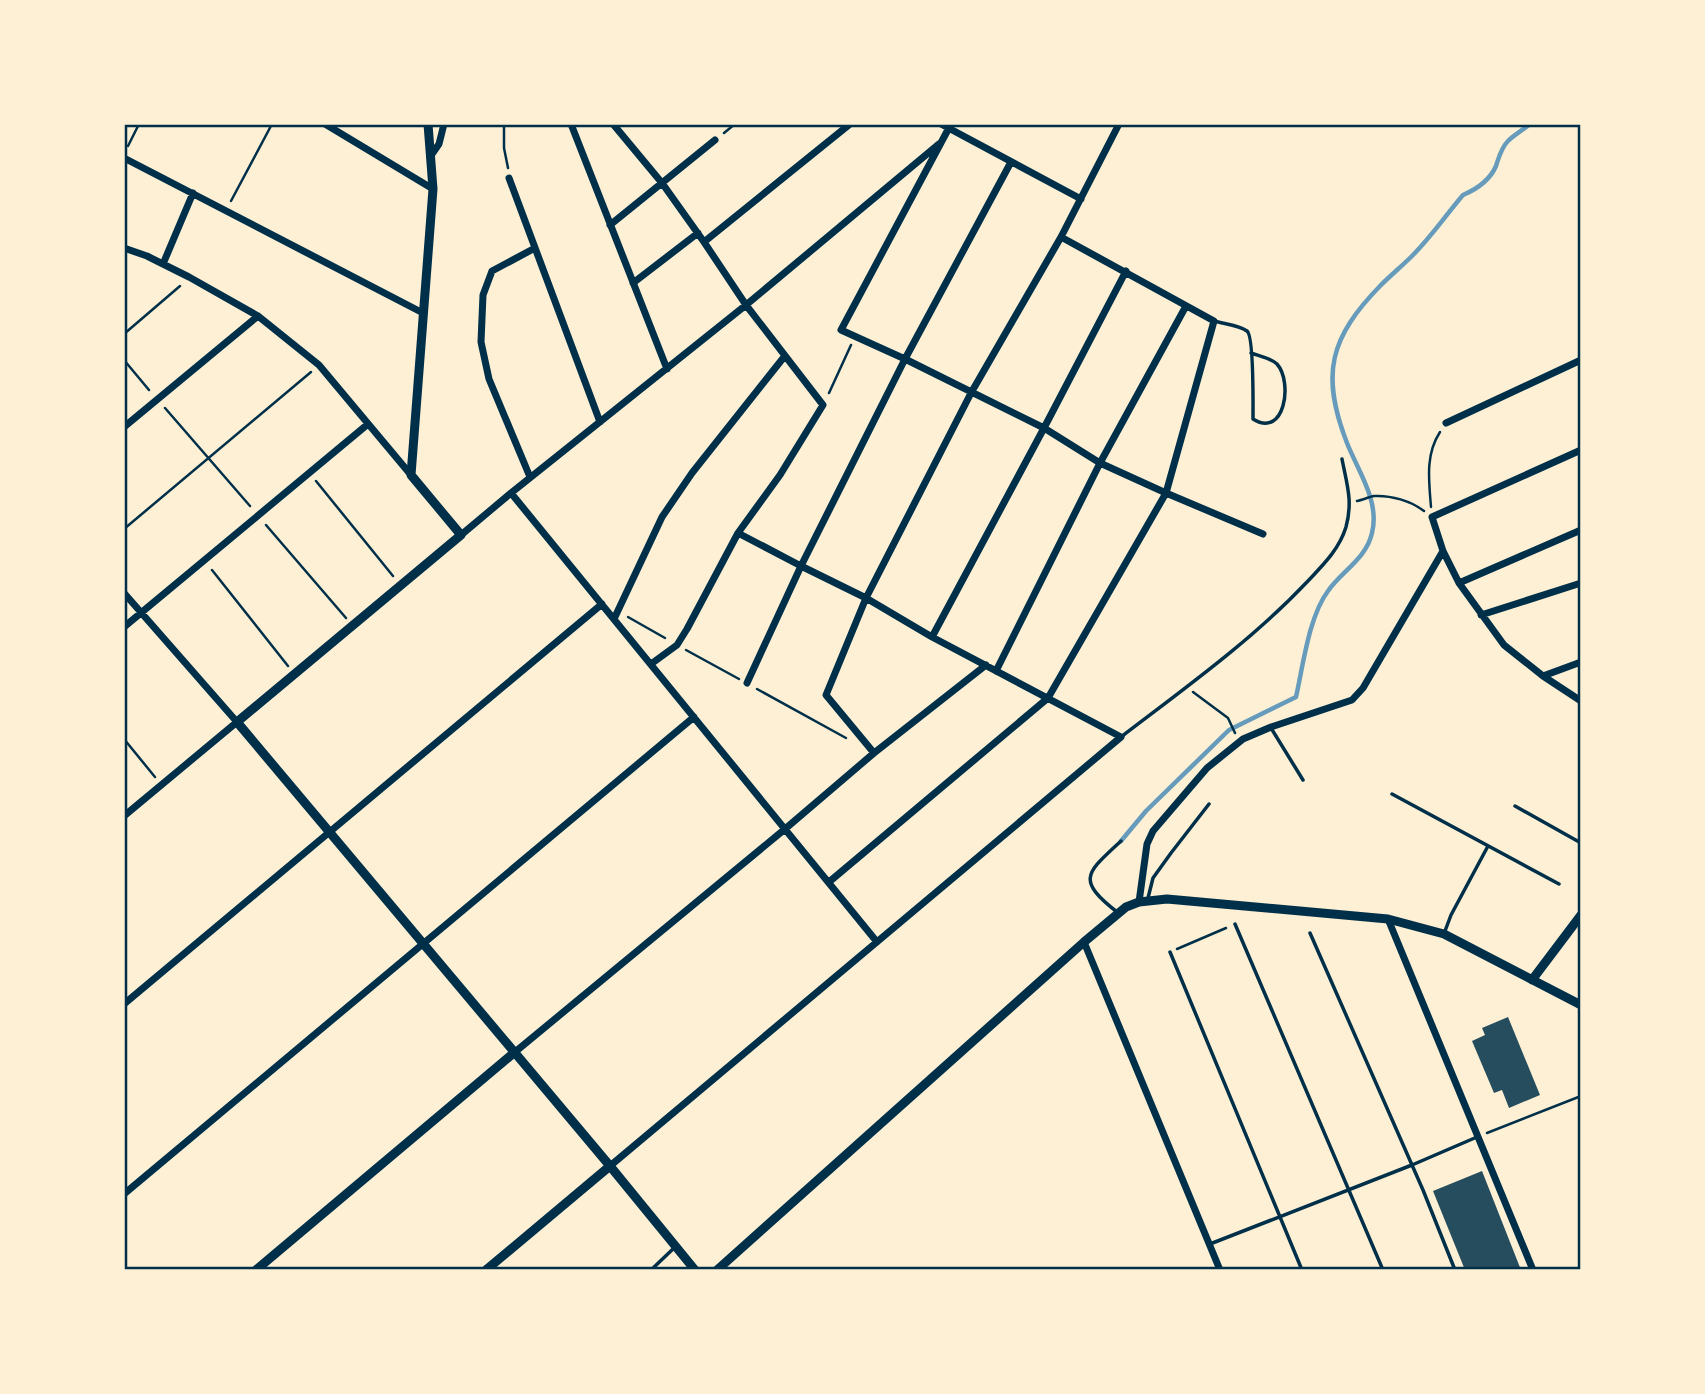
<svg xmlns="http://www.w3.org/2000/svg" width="1705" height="1394" font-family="'Playfair Display',serif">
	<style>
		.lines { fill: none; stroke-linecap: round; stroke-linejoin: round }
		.stream { stroke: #669bbc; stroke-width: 4.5 }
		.building { fill: #264d5e }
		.path { stroke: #003049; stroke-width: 2.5 }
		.service { stroke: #003049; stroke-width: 3.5 }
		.minor { stroke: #003049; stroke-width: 7 }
		.tertiary { stroke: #003049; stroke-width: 9 }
		.neatline { fill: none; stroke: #003049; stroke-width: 2.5 }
	</style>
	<rect width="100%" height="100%" fill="#fdf0d5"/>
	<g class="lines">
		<path class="stream" d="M 1121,841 L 1146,811 L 1229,730 L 1296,697 C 1303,666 1309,616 1328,591 C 1342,571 1366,559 1372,533 C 1380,501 1358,471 1347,443 C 1320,374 1330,337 1381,285 C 1391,275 1402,266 1412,256 C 1431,237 1446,215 1463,195 C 1477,189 1490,180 1496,166 C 1499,157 1501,148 1508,141 C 1514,135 1523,130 1530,124"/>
	</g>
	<path class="building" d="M 1508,1017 L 1540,1095 L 1509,1108 L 1502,1090 L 1494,1093 L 1472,1041 L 1485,1035 L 1482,1028 Z
		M 1482,1171 L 1521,1270 L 1465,1270 L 1433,1191 Z"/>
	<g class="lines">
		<path class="path" d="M 504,124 L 504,148 L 508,168
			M 724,133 L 735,124
			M 128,146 L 139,124
			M 231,201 L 272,124
			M 124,334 L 180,286
			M 124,360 L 149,390
			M 829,393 L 851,345
			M 165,408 L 250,506
			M 316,481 L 393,576
			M 1357,501 C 1362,500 1369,497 1374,496 C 1391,495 1411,501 1424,511
			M 1431,507 C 1429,481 1425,455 1440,432
			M 266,525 L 346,618
			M 124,529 L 311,372
			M 212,570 L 288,666
			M 628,617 L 665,638
			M 686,650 L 739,679
			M 757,689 L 846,738
			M 1193,692 L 1228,718 L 1235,733
			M 124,739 L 155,777
			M 1177,949 L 1226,928
			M 1487,1133 L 1581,1096"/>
		<path class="service" d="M 1214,321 C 1224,324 1239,325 1247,331 C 1254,336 1253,405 1253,419 C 1285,439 1293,382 1277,364 C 1271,358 1259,356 1251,353
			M 1271,728 L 1303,780
			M 1121,737 C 1185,688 1251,641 1306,583 C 1322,566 1339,550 1346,527 C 1353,501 1347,485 1342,459
			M 1392,794 L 1559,884
			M 1515,806 L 1581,843
			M 1148,898 L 1153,878 L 1171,853 L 1209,804
			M 1117,912 C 1075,879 1087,873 1121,841
			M 1235,924 L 1383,1270
			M 1445,931 L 1451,915 L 1488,846
			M 1310,933 L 1423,1190 L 1455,1270
			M 1170,952 L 1302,1270
			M 1210,1244 L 1412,1165 L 1477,1137
			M 651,1270 L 674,1248"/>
		<path class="minor" d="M 325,124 L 433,189
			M 571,124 L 667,369
			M 613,124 L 662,183 L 704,242 L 746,305 L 823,405 L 780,475 L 738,533 L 687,629 L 677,645 L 651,664
			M 941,124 L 1081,199
			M 951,124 L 841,330 L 905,359 L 1044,428 L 1100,463 L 1166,493 L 1263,534
			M 430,157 L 439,144 L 444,124
			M 124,158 L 423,313
			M 509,178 L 600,422
			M 610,225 L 715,140
			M 704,242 L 850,124
			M 124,248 L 147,256 L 189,277 L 258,316 L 319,365 L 411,475
			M 163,264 L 193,193
			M 633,283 L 698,233
			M 1446,423 L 1581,360
			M 124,427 L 258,316
			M 1581,450 L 1432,517 L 1443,551 L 1459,583 L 1504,645 L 1543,676 L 1581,701
			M 530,477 L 489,379 L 481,342 L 483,295 L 492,271 L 535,248
			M 511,493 L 877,942
			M 461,535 L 511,493 L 746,305 L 939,144
			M 1459,583 L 1581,530
			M 124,593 L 237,722 L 124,816
			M 1481,615 L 1581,583
			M 614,619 L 662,517 L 692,473 L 784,357
			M 124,627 L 368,424
			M 932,637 L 1044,428 L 1126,271
			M 996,671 L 1100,463 L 1186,306
			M 1543,676 L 1581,662
			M 747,683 L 801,566 L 905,359 L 1011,162
			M 874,753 L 826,695 L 866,598 L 971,393 L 1061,237 L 1119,124
			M 829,882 L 1048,698 L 1166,493 L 1214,321 L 1061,237
			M 1139,902 L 1147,844 L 1153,831 L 1207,768 L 1243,739 L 1271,727 L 1352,700 L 1363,688 L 1443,551
			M 1388,919 L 1533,1270
			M 1084,942 L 1220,1270
			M 124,1004 L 602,604
			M 515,1052 L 785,829 L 874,753 L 986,665
			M 610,1166 L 1121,737 L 932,637 L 866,598 L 801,566 L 738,533
			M 124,1194 L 694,717"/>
		<path class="tertiary" d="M 428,124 L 433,189 L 411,475 L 461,535 L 237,722 L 610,1166 L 695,1270
			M 1532,980 L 1581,915
			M 256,1270 L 515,1052
			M 486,1270 L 610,1166
			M 717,1270 L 1084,942 L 1126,907 L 1139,902 L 1167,899 L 1388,919 L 1444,934 L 1581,1005"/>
	</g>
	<rect width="1705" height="1394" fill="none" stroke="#fdf0d5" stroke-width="252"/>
	<rect x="126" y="126" width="1453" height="1142" class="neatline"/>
</svg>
